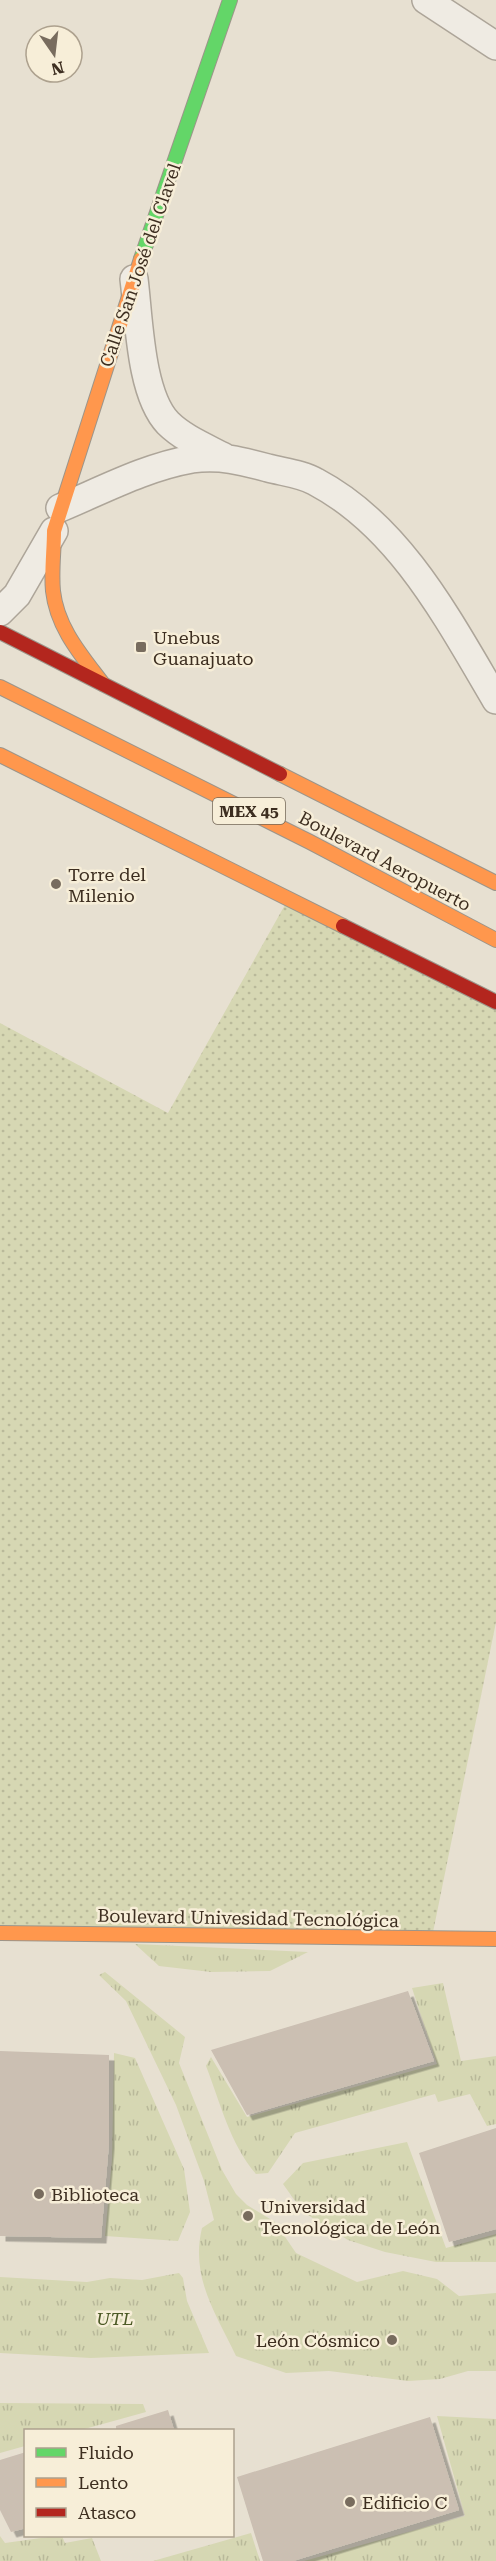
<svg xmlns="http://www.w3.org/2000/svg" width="496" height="2561" font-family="'Roboto Serif',serif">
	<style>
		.grass { fill: url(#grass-dots) }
		.park { fill: url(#park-tufts) }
		.building { fill: #cbbfb2; filter: url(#shadow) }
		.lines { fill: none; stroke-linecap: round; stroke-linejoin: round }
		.street-casing { stroke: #ada599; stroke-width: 30 }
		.fast-casing { stroke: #9c958a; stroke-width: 16 }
		.slow-casing { stroke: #9c958a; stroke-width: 16 }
		.jam-casing { stroke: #9c958a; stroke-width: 16 }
		.street { stroke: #efebe3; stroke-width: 27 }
		.fast { stroke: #63d668; stroke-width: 14 }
		.slow { stroke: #ff974d; stroke-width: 14 }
		.jam { stroke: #b3261e; stroke-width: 14 }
		.poi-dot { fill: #786c5e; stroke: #f7eed8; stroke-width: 2 }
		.labels { text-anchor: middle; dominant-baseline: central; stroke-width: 5; stroke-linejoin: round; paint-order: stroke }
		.shield { fill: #f7eed8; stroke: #756857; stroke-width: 1.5 }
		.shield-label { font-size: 16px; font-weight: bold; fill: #3d2e20 }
		.street-label { font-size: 18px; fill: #3d2e20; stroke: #f7eed8 }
		.poi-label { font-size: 18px; fill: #3d2e20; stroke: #f7eed8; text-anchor: start }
		.park-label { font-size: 18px; font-style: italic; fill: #4d5a26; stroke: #f7eed8 }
	</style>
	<defs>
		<pattern id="grass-dots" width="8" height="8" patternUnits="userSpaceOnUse" patternTransform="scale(1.5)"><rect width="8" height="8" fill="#d6d7b3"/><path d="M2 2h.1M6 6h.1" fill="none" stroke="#b9b99a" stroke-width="1.8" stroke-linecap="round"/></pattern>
		<pattern id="park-tufts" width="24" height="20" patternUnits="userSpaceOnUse" patternTransform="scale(1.5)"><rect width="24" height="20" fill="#d6d7b3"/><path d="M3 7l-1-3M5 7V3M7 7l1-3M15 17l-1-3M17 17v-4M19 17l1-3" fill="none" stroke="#b9b99a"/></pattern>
		<filter id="shadow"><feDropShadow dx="5.5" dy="5.5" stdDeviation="0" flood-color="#0004"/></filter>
	</defs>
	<rect width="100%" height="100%" fill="#e7e0d1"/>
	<path class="grass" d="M 286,903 L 496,1007 L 496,1622 L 431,1942 L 0,1931 L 0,1023 L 168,1113 Z"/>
	<path class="park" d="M 135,1944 L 308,1952 L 270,1971 L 211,1972 L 159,1966 Z
		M 105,1972 L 185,2037 L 179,2063 L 222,2170 L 236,2194 L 247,2205 L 275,2222 L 296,2253 L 357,2282 L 403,2271 L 437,2279 L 459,2296 L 496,2293 L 496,2371 L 468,2371 L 440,2379 L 408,2381 L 329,2371 L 286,2373 L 236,2356 C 216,2314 190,2277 202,2228 L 214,2220 L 204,2181 L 176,2105 L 126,2001 L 99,1975 Z
		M 443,1983 L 461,2061 L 496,2056 L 496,2124 L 487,2126 L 470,2094 L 438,2102 L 435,2094 L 295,2133 L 268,2173 L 256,2174 C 230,2144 220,2102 206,2066 L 211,2057 L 247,2117 L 437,2064 L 412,1988 Z
		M 114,2053 L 135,2058 L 184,2169 L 190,2212 L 178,2241 L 105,2236 L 112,2159 Z
		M 407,2142 L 446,2248 L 496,2234 L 496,2262 L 436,2262 L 385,2252 L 348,2240 L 303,2212 L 283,2184 L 303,2163 Z
		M 179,2273 L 183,2278 L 187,2301 L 209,2353 L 91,2358 L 0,2353 L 0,2277 L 87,2282 L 110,2278 L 142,2280 Z
		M 0,2403 L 143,2404 L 146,2412 L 81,2430 L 26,2430 L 25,2446 L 0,2453 Z
		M 437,2416 L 496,2419 L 496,2561 L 304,2561 L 465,2516 Z
		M 251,2533 L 260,2561 L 153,2561 Z
		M 0,2536 L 5,2543 L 55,2536 L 62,2536 L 65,2543 L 92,2538 L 101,2561 L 0,2561 Z"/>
	<path class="building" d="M 408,1991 L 434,2061 L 247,2115 L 211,2050 Z
		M 0,2051 L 109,2055 L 109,2143 L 101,2238 L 0,2236 Z
		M 496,2128 L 496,2229 L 449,2242 L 419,2153 Z
		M 168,2410 L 174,2430 L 116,2430 L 116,2426 Z
		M 430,2417 L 459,2510 L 293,2561 L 263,2561 L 237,2477 Z
		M 26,2452 L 26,2528 L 11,2532 L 0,2510 L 0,2460 Z"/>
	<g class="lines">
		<g class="street-casing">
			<path id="street" d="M 426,0 L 496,46
				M 134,279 C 139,318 140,394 168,423 C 183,438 205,447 224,457
				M 60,508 C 103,490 146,467 192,459 C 220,455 242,461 268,468 C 283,472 303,474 316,482 C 401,527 449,621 496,700
				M 0,612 L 17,595 L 54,531"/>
		</g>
		<g class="fast-casing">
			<path id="fast" d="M 141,259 L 230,0"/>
		</g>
		<g class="slow-casing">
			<path id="slow" d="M 103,684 C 82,656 57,628 53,591 C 51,571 54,551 54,531 L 141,259
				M 0,687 L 310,842 L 496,940
				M 0,755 L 343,926
				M 280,774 L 496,883
				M 0,1933 L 496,1939"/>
		</g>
		<g class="jam-casing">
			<path id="jam" d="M 0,632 L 280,774
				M 343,926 L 496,1002"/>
		</g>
		<use href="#street" class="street"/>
		<use href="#fast" class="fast"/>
		<use href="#slow" class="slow"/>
		<use href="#jam" class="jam"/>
	</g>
	<g class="poi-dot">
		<rect x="135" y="641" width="12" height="12" rx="3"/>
		<circle cx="56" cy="884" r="6"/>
		<circle cx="39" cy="2194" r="6"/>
		<circle cx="248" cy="2216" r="6"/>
		<circle cx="392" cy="2340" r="6"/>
		<circle cx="350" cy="2502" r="6"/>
	</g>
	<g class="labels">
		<rect class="shield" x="213" y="798" width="72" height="26" rx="4.5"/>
		<g class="shield-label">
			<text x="249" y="811">MEX 45</text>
		</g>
		<g class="street-label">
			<text transform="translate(140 265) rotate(-71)">Calle San José del Clavel</text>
			<text transform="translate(385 861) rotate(28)">Boulevard Aeropuerto</text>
			<text transform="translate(248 1918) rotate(1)">Boulevard Univesidad Tecnológica</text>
		</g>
		<g class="poi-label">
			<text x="153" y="637">Unebus<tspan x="153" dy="21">Guanajuato</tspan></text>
			<text x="68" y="874">Torre del<tspan x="68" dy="21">Milenio</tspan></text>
			<text x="51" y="2194">Biblioteca</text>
			<text x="260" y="2206">Universidad<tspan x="260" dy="21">Tecnológica de León</tspan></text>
			<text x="380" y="2340" text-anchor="end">León Cósmico</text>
			<text x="362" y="2502">Edificio C</text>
		</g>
		<g class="park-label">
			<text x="115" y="2318">UTL</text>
		</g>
	</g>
	<rect x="24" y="2429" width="210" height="108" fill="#f7eed8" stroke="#ada18e" stroke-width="1.5"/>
	<rect x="36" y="2448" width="30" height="9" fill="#63d668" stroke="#ada18e" stroke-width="1.5"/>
	<text x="78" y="2459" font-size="18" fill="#3d2e20">Fluido</text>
	<rect x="36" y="2478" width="30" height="9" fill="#ff974d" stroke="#ada18e" stroke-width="1.5"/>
	<text x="78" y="2489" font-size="18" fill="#3d2e20">Lento</text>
	<rect x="36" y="2508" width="30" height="9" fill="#b3261e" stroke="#ada18e" stroke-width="1.5"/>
	<text x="78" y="2519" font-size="18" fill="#3d2e20">Atasco</text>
	<g transform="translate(54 54) rotate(166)"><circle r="28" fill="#f7eed8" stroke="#ada18e" stroke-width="1.5"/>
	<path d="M0-4.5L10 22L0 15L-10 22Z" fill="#786c5e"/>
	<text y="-9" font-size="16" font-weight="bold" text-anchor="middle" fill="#3d2e20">N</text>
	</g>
</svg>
